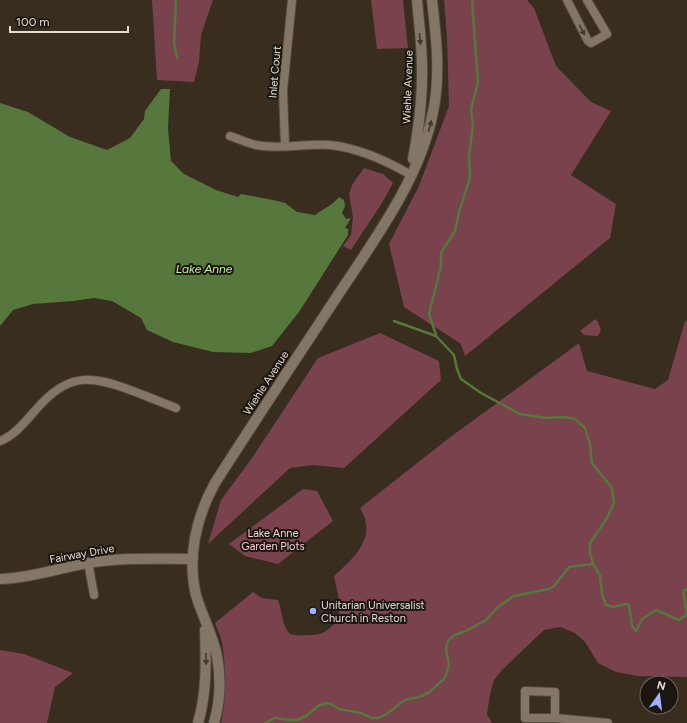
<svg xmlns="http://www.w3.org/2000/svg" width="687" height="723" font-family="Figtree,sans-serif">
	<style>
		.green { fill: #79424d }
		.water { fill: #56783c }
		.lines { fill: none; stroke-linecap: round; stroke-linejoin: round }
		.stream { stroke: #56783c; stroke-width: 2.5 }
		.street-casing { stroke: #52493d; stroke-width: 10 }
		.secondary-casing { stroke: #52493d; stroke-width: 12 }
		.street { stroke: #847667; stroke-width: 8 }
		.secondary { stroke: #847667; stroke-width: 10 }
		.oneway { fill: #40382e }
		.poi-dot { fill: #a1b2fd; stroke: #1b1610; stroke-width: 1.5 }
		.labels { text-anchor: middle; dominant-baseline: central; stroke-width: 4; stroke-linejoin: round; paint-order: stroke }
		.street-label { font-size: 11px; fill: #e3dcd3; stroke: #1b1610 }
		.park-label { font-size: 11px; fill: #fbcfd6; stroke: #1b1610 }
		.poi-label { font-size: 11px; fill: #e3dcd3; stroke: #1b1610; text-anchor: start }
		.water-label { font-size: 12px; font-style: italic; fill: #bff29b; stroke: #1b1610 }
	</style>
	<rect width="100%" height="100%" fill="#382d1f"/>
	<path class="green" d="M 152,0 L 213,0 L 201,35 L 199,62 L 194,82 L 157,80 Z
		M 371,0 L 403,0 L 408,48 L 377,49 Z
		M 444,0 L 527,0 L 534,8 L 556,66 L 591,102 L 611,111 L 571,175 L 616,204 L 610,238 L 465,356 L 461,344 L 404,307 L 389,244 L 419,186 L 449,106 L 447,37 Z
		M 364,168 L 383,174 L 393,183 L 382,203 L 351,250 L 343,246 L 351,235 L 353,217 L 349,194 L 352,185 Z
		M 595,319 L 598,322 L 601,330 L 598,336 L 584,335 L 580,331 Z
		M 685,321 L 687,322 L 687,677 L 638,676 L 616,672 L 598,663 L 585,642 L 575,633 L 560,627 L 544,630 L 502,670 L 494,680 L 490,694 L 487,714 L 492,723 L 221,723 C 226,704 226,662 222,643 C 221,636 217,629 215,623 L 253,592 L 262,598 L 278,600 C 282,610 282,625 289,633 C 293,637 314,635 320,634 C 326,632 333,625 338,621 L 340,604 L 334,576 C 354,558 378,537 360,508 L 449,438 L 579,343 L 587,371 L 655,389 L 668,380 Z
		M 380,333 L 439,361 L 441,380 L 344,468 L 313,465 L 290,468 L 208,544 L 221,500 L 252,458 L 318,358 Z
		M 303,489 L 317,491 L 333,521 L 278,564 L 245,556 L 229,544 Z
		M 0,650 L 24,654 L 73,673 L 55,687 L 47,723 L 0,723 Z"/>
	<path class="water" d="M 161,89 L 170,89 L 168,128 L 171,161 L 184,174 L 216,190 L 238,197 L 241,194 L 273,200 L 285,203 L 297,212 L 315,215 C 323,209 333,205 339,197 L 344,200 L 345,206 L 342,213 L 346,219 L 351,218 L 345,228 L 348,229 L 348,235 L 299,312 L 272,346 L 251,353 L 213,352 L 173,342 L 147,330 L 141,318 L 112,301 L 94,298 L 73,301 L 33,304 L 13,310 L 0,326 L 0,103 L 28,112 L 70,137 L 107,150 L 130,138 L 144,119 L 145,111 Z"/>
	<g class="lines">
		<path class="stream" d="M 176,0 L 174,43 L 177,58
			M 394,321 L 436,336 L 454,355 L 457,369 L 461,379 L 481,393 L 520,414 L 546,418 L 564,417 L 575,419 L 585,428 L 590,444 L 592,463 L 612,488 L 614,503 L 607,518 L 590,543 L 590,553 L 593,564 L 600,575 L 602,594 L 606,605 L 613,607 L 626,604 L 629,605 L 632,626 L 636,631 L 642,619 L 656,610 L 679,620 L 687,614 L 683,591 L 687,589
			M 436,335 L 429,314 L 441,266 L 441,253 L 455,231 L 459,212 L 470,178 L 469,156 L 473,125 L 471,109 L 478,82 L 472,0
			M 265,723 L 275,718 L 290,720 L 297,720 L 306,716 L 318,706 L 326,703 L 331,704 L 339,709 L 361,713 L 372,718 L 378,718 L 385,715 L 405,700 L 419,697 L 428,693 L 443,680 L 446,675 L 449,665 L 446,648 L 448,641 L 453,636 L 468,630 L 486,620 L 498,607 L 514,596 L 549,589 L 554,586 L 569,567 L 593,564"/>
		<g class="street-casing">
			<path id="street" d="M 567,0 L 588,41 L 591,43 L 607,34 L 587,0
				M 230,136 C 239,139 247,143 256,145 C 280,150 306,143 330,145 C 358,148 387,161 411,175
				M 285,146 L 283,91 L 292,0
				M 0,441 C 18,434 30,415 43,402 C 72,372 95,377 130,390 C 146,396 161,402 176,408
				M 88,562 L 94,595
				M 525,691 L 555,692 L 555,718 L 525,718 Z
				M 555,718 L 608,723"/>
		</g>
		<g class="secondary-casing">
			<path id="secondary" d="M 413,159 C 418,132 422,105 422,77 C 423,51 419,25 417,0
				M 0,579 C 31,578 58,568 88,563 C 123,557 158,559 193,559
				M 198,723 C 207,692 206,662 205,630
				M 214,723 C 220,702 221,678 217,656 C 213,635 202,616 196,595 C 187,558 196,517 215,483 C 254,422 294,362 334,301 C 372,243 420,180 433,112 C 441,74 436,37 432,0"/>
		</g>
		<use href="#street" class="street"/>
		<use href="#secondary" class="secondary"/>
	</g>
	<defs><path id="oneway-solid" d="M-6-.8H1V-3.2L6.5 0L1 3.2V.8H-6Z"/></defs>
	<g class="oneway">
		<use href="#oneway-solid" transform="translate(582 30) rotate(63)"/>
		<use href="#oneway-solid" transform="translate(420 39) rotate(84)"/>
		<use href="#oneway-solid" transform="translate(430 126) rotate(-75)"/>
		<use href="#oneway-solid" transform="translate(206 659) rotate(89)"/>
	</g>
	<circle class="poi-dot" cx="313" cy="611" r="4"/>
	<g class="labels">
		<g class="street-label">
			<text transform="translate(275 72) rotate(-85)">Inlet Court</text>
			<text transform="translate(408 87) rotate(-88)">Wiehle Avenue</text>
			<text transform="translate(266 383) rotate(-57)">Wiehle Avenue</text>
			<text transform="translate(82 554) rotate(-10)">Fairway Drive</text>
		</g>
		<g class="park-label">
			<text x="273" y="533">Lake Anne<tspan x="273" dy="13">Garden Plots</tspan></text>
		</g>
		<g class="poi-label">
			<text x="321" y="605">Unitarian Universalist<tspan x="321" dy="13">Church in Reston</tspan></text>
		</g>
		<g class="water-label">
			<text x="204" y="269">Lake Anne</text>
		</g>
	</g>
	<g transform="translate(659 695) rotate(14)"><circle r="19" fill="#1b1610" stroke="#6b655e"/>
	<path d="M0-3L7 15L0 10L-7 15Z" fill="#a1b2fd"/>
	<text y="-6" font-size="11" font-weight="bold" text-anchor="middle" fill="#e3dcd3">N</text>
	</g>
	<path d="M10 26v6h118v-6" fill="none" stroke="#e3dcd3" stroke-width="2"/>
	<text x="16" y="26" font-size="12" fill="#e3dcd3" stroke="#1b1610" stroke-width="3" paint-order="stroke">100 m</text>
</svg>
